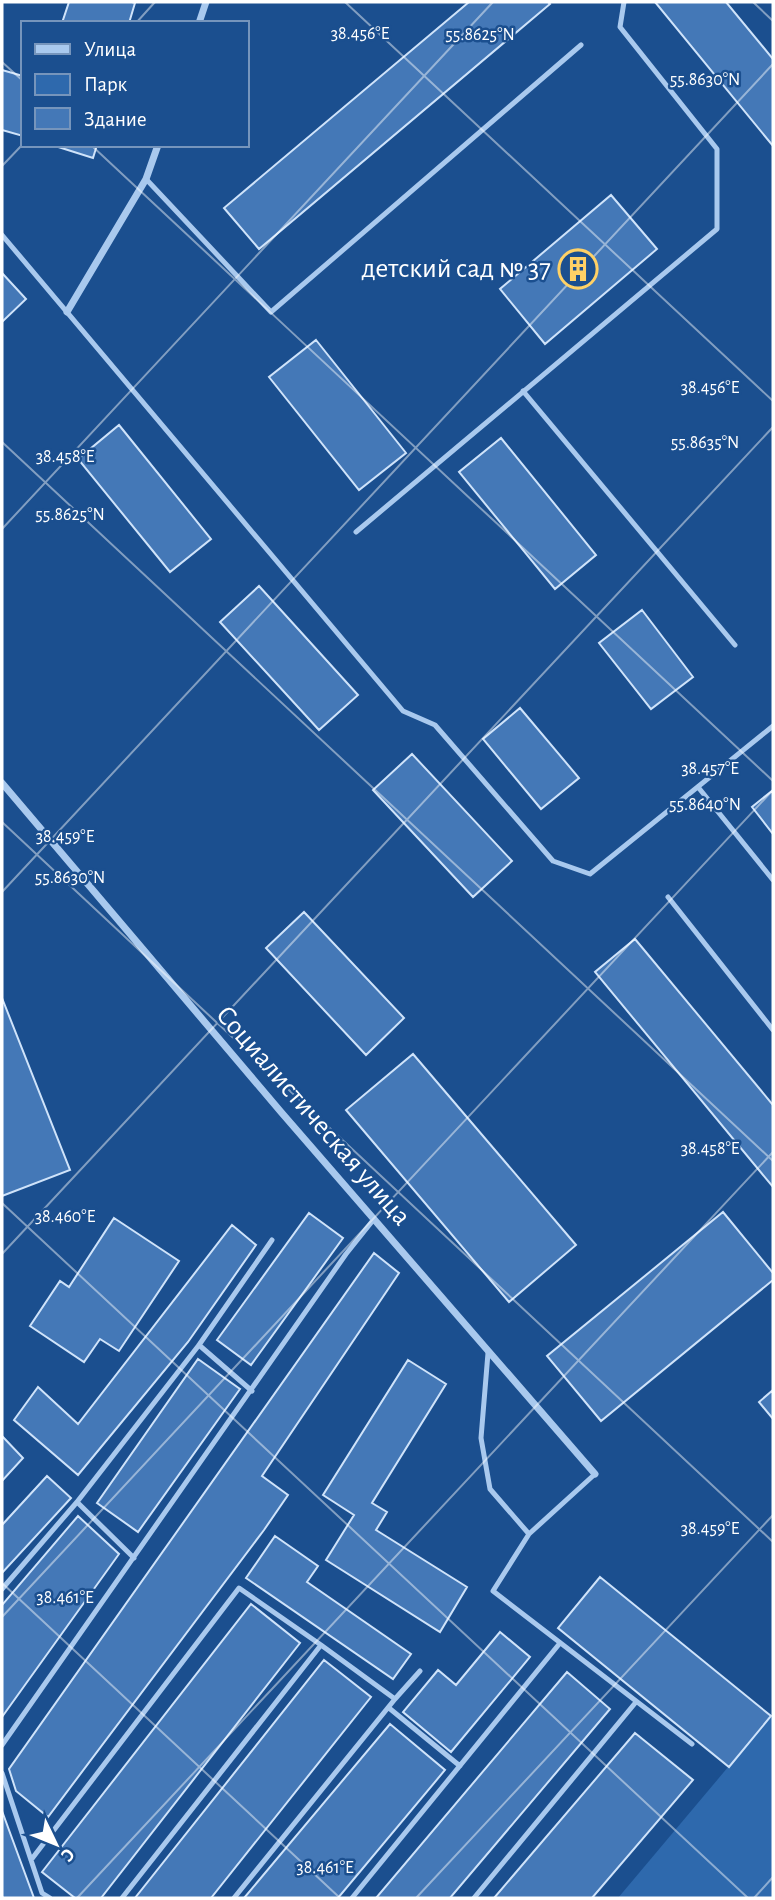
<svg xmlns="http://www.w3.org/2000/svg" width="775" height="1900" font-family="'Alegreya Sans',sans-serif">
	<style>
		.green { fill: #2e69ad }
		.building { fill: #4478b7; stroke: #cfe3fa; stroke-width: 2 }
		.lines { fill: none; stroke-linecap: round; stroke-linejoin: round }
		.lane { stroke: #a9c9ee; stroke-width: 5 }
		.street { stroke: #a9c9ee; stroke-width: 7 }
		.ticks { fill: none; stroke: #fff; stroke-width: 2; stroke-opacity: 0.45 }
		.labels { text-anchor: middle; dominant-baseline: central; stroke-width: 5; stroke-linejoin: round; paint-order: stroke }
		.poi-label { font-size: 28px; fill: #fff; stroke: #1b4f8f; text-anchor: end }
		.street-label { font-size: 28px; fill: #fff; stroke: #1b4f8f }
		.ticks-label { font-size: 18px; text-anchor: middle; fill: #fff; stroke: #1b4f8f; stroke-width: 5; stroke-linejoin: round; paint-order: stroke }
	</style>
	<rect width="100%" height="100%" fill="#1b4f8f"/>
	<path class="green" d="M 773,1715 L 773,1898 L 618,1898 L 771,1716 Z"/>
	<path class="building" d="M 69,2 L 132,2 L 135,3 L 129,23 L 62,23 Z
		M 469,2 L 548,2 L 550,4 L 259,249 L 224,208 Z
		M 655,2 L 726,2 L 773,59 L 773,146 Z
		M 2,70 L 23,76 L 23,136 L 2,130 Z
		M 52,145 L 97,145 L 93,158 Z
		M 611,195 L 657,249 L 545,344 L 500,289 Z
		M 2,273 L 26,299 L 2,322 Z
		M 316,340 L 406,453 L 359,490 L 269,377 Z
		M 119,425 L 211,539 L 170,572 L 78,459 Z
		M 501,438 L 596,555 L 555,589 L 459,472 Z
		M 259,586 L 358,695 L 319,730 L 220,622 Z
		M 642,610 L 693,677 L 651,709 L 599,643 Z
		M 520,708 L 579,778 L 541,809 L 483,739 Z
		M 412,754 L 512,861 L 473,897 L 373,790 Z
		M 773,790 L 773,834 L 752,807 Z
		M 304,912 L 404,1018 L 366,1055 L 266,948 Z
		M 635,939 L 773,1105 L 773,1187 L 595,972 Z
		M 2,998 L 70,1170 L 2,1196 Z
		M 413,1054 L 576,1245 L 509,1302 L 346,1110 Z
		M 723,1212 L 773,1273 L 773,1280 L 601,1421 L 547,1356 Z
		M 309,1213 L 343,1238 L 251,1365 L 217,1340 Z
		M 114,1218 L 179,1261 L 119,1351 L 100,1339 L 84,1362 L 30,1326 L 60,1281 L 69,1287 Z
		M 232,1225 L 256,1245 L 188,1342 L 78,1475 L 14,1420 L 38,1387 L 78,1424 Z
		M 374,1253 L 399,1273 L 262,1476 L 288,1495 L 264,1530 L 48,1817 L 16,1791 L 9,1769 Z
		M 198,1359 L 240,1389 L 138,1532 L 97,1503 Z
		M 408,1360 L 446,1384 L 372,1503 L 387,1512 L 376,1530 L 467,1587 L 440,1632 L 326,1560 L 354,1515 L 323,1495 Z
		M 773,1390 L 773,1419 L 759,1402 Z
		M 2,1436 L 23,1458 L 2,1481 Z
		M 47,1476 L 71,1498 L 2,1573 L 2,1525 Z
		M 78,1516 L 119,1554 L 2,1717 L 2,1605 Z
		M 275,1536 L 318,1566 L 307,1582 L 411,1654 L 393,1679 L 246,1578 Z
		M 600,1577 L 771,1716 L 729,1767 L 558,1628 Z
		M 251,1604 L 300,1643 L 101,1898 L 75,1898 L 42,1872 Z
		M 500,1632 L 530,1657 L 451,1752 L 403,1712 L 438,1670 L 456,1685 Z
		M 324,1660 L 371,1697 L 211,1898 L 135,1898 Z
		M 567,1672 L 610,1709 L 450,1898 L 376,1898 Z
		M 390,1724 L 445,1770 L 338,1898 L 244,1898 Z
		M 635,1733 L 693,1780 L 592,1898 L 494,1898 Z
		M 2,1811 L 34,1898 L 3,1898 L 2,1896 Z"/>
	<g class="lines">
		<path class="lane" d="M 146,179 L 271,312 L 581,45
			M 2,235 L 403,711 L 435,725 L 553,861 L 590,874 L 773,726
			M 523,391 L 735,645
			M 356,532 L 717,229 L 717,149 L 620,27 L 624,2
			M 698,787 L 773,880
			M 668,897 L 773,1030
			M 199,1345 L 252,1391
			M 488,1353 L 481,1438 L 490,1489 L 529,1534 L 595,1474
			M 529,1534 L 493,1591 L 692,1744
			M 134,1558 L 77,1502 L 199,1345 L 272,1240
			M 2,1589 L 77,1502
			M 321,1645 L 395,1699
			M 389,1708 L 460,1766
			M 2,1745 L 346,1254 L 374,1219
			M 2,1773 L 42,1893 L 50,1898
			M 31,1860 L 239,1588 L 321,1645 L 122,1898
			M 234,1898 L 395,1699 L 420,1671
			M 352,1898 L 560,1643
			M 474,1898 L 636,1702"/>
		<path class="street" d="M 199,23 L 206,2
			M 67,312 L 146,179 L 158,145
			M 2,783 L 281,1112 L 595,1474"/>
	</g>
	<path class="ticks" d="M 345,2 L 773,401M 753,2 L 773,21M 136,23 L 155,2M 2,62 L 23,81M 91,145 L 773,781M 2,166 L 23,144M 2,442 L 773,1161M 2,529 L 493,2M 2,822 L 773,1542M 2,892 L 773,64M 2,1203 L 748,1898M 2,1254 L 773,427M 2,1583 L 340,1898M 2,1617 L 773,790M 77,1898 L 773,1152M 416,1898 L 773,1515M 754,1898 L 773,1877"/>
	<defs>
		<g id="building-ring" transform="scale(2.0125)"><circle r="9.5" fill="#1b4f8f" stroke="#ffd166" stroke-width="1.5"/><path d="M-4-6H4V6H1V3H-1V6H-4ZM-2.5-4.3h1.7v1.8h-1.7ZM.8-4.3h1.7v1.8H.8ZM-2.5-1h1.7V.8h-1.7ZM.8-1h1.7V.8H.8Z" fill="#ffd166"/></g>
	</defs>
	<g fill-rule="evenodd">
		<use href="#building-ring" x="578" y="269"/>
	</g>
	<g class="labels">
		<g class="poi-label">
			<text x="551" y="269">детский сад № 37</text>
		</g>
		<g class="street-label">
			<text transform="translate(313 1116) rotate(49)">Социалистическая улица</text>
		</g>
	</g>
	<g class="ticks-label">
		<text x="360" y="39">38.456°E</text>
		<text x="480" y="40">55.8625°N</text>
		<text x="705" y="85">55.8630°N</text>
		<text x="710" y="393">38.456°E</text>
		<text x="705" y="448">55.8635°N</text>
		<text x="65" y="462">38.458°E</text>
		<text x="70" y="520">55.8625°N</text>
		<text x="710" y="774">38.457°E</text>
		<text x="705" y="810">55.8640°N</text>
		<text x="65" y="842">38.459°E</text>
		<text x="70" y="883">55.8630°N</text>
		<text x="710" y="1154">38.458°E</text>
		<text x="65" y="1222">38.460°E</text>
		<text x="710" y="1534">38.459°E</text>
		<text x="65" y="1603">38.461°E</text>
		<text x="325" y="1873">38.461°E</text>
	</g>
	<rect width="775" height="1900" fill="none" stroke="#ffffff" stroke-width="7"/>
	<rect x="21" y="21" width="228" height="126" fill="#1b4f8f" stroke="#7695bc" stroke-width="2"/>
	<rect x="35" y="44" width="35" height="10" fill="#a9c9ee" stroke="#7695bc" stroke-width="2"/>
	<text x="84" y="56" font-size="21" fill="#ffffff">Улица</text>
	<rect x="35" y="74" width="35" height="21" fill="#2e69ad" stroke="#7695bc" stroke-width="2"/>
	<text x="84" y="91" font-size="21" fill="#ffffff">Парк</text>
	<rect x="35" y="108" width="35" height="21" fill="#4478b7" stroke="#7695bc" stroke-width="2"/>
	<text x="84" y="126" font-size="21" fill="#ffffff">Здание</text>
	<g transform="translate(56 1844) rotate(133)" stroke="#1b4f8f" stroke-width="5" paint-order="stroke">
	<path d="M0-5L12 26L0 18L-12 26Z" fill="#ffffff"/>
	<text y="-10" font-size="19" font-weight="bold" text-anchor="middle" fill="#ffffff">С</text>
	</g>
</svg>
